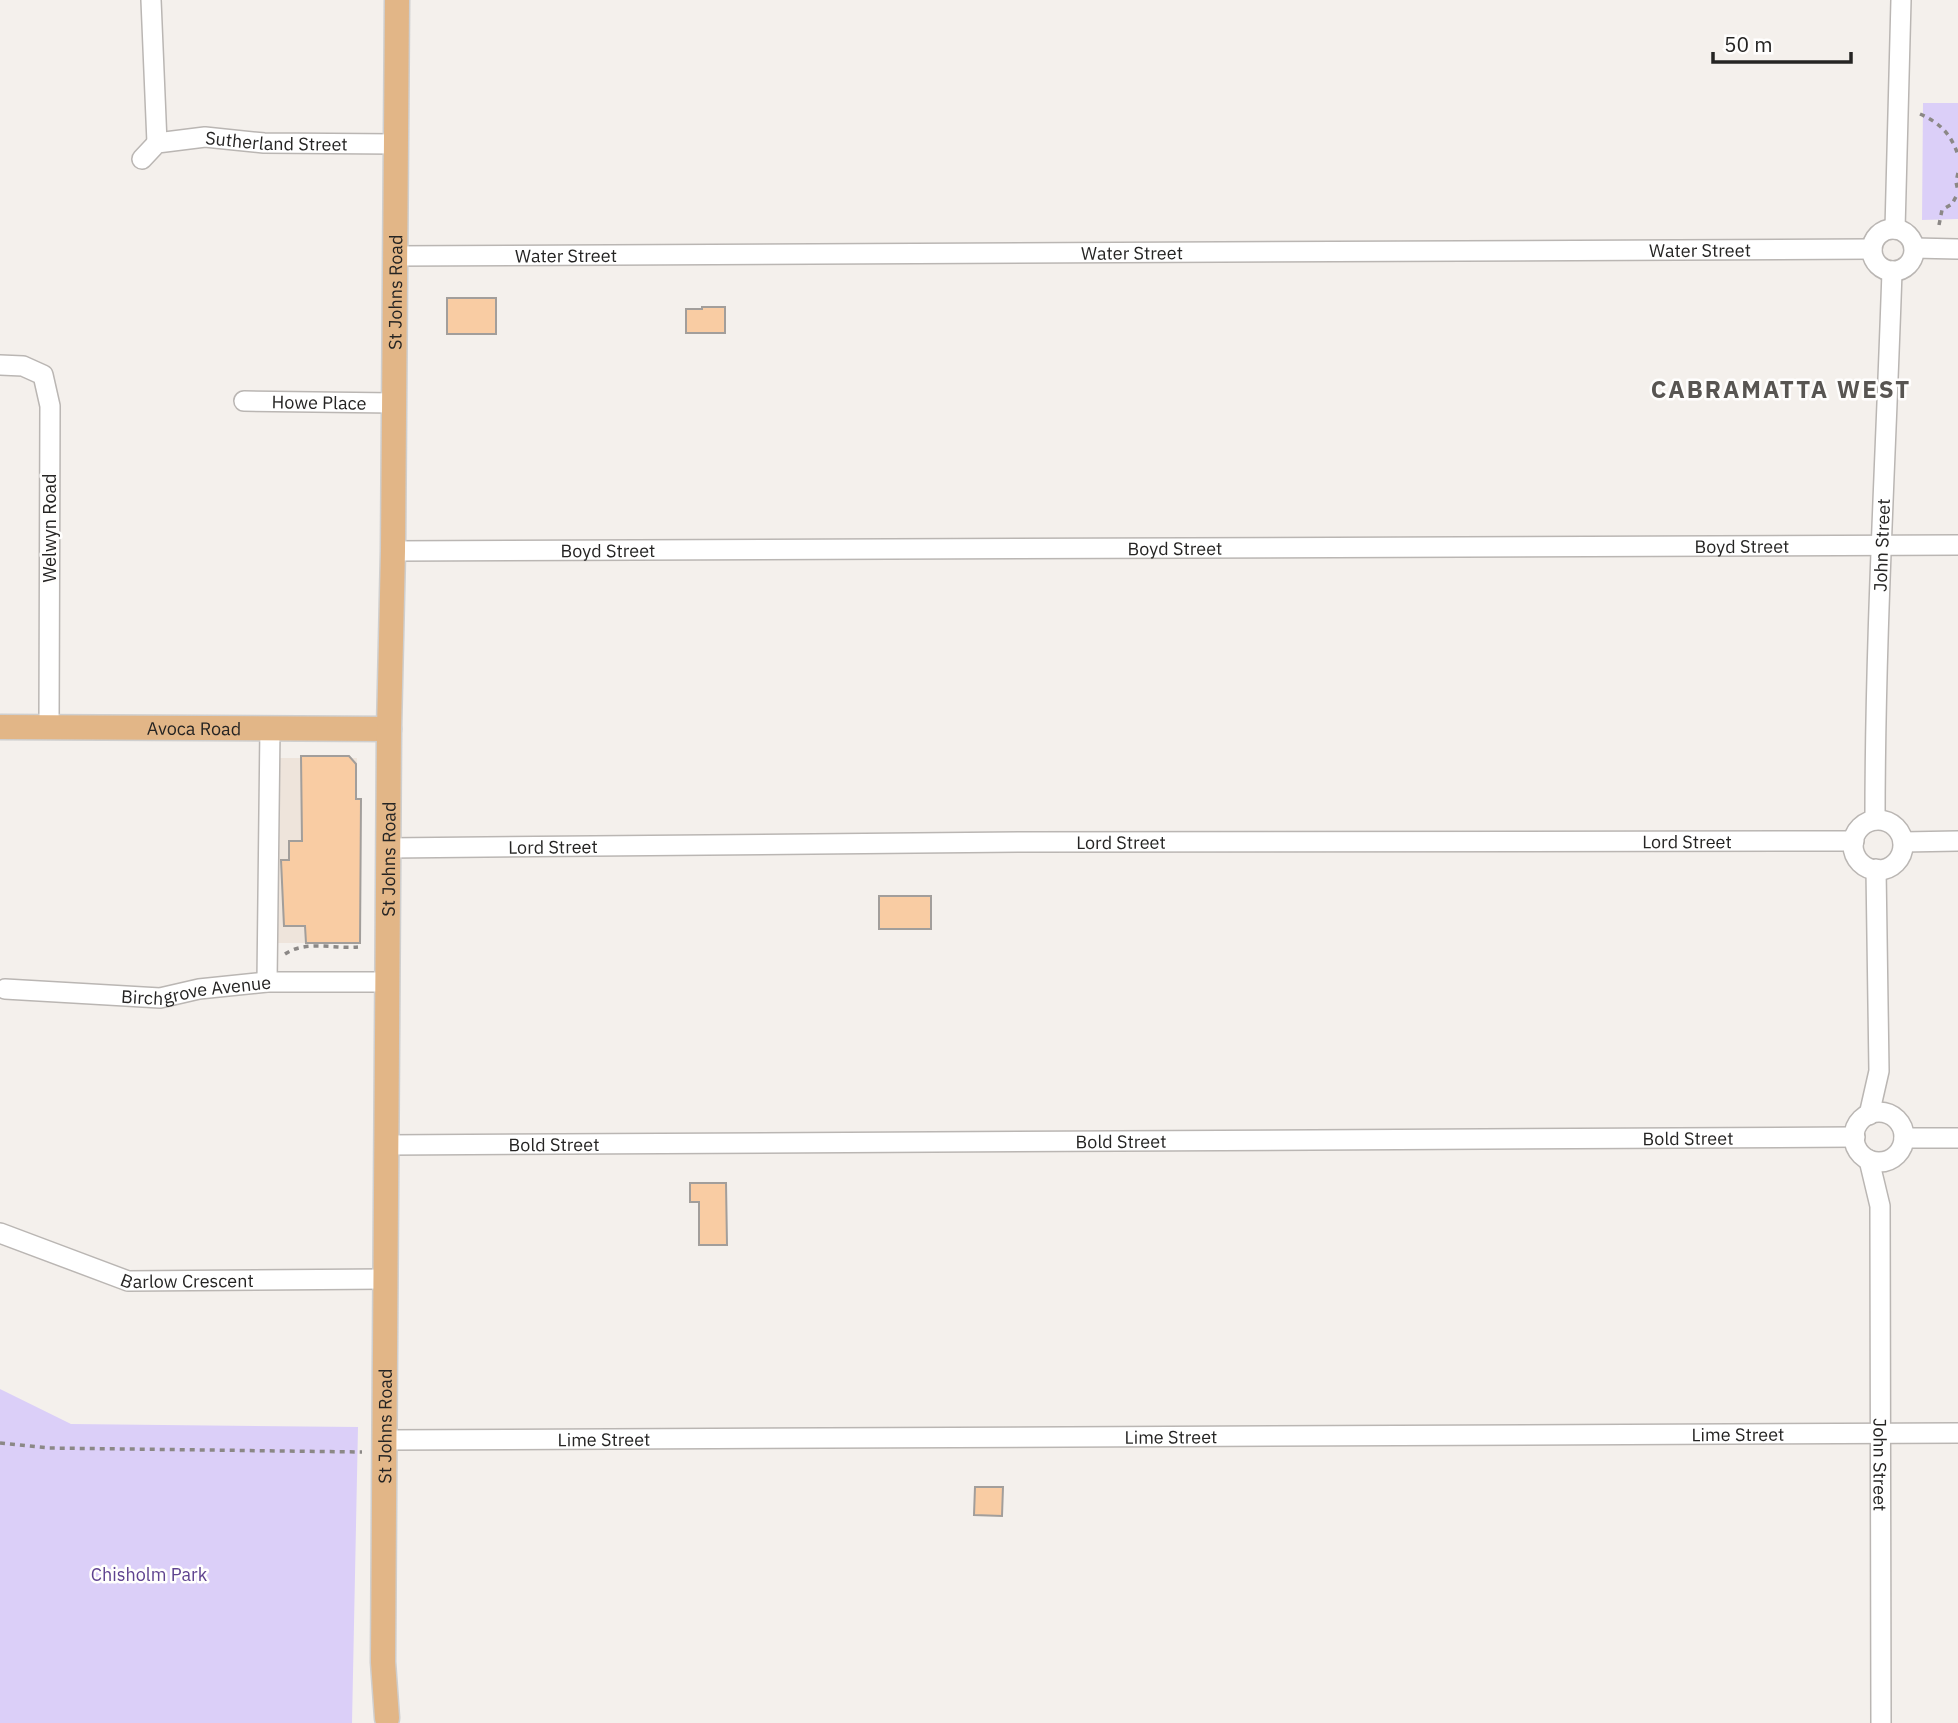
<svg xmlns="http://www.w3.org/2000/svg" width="1958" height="1723" font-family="'IBM Plex Sans',sans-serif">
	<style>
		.built { fill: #eee4db }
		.green { fill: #dbcff8 }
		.building { fill: #f9cca3; stroke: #a29e9b; stroke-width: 2 }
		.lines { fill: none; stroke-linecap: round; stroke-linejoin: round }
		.minor-casing { stroke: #bab6b3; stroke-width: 22 }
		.major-casing { stroke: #cfcfcf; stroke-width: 27 }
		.path { stroke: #8b8886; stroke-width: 3.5; stroke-dasharray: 5 5; stroke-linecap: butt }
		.minor { stroke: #fff; stroke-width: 19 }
		.major { stroke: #e2b687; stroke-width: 24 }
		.labels { text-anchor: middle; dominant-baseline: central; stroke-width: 5; stroke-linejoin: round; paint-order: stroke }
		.street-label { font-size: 18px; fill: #252423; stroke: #fffefd }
		.park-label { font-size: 18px; fill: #5e428f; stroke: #fffefd }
		.district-label { font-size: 24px; font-weight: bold; letter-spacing: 2px; fill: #585552; stroke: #fffefd }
	</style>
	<rect width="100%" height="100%" fill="#f4f0ec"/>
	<path class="built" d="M 277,758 L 357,758 L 354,943 L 277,943 Z"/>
	<path class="green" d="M 1923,103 L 1958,103 L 1958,219 L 1922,220 Z
		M 0,1389 L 71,1424 L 358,1427 L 352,1723 L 0,1723 Z"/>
	<path class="building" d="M 447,298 L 496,298 L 496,334 L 447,334 Z
		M 702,307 L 725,307 L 725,333 L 686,333 L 686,309 L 702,309 Z
		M 301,756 L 349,756 L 356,764 L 356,799 L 361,799 L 360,943 L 306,943 L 305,926 L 284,926 L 281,860 L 289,860 L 289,841 L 302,841 Z
		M 879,896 L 931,896 L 931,929 L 879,929 Z
		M 690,1183 L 726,1183 L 727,1245 L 699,1245 L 699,1202 L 690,1202 Z
		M 975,1487 L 1003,1487 L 1002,1516 L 974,1515 Z"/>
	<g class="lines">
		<g class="minor-casing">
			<g id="minor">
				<path d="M 151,0 L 157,143"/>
				<path id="s1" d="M 142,159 L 157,143 L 205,137 L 264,143 L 396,144"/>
				<circle cx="1893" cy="250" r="21"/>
				<path d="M 1895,229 L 1901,0"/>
				<path d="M 1914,248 L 1958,249"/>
				<path id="s2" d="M 394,256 L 1872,249"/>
				<path d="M 0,365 L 23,366 L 43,375 L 50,406 L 49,727"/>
				<path id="s3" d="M 244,401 L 394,403"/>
				<path id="s4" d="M 393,551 L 1958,545"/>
				<path id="s5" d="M 1875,820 C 1875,637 1886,454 1892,271"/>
				<circle cx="1878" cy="845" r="25"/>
				<path d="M 1903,842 L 1958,841"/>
				<path id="s6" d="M 389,848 L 1023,842 L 1854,841"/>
				<path d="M 267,982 L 270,728"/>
				<path id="s7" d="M 5,989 L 160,998 L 199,989 L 267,982 L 389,982"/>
				<circle cx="1879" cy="1137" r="25"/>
				<path d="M 1869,1115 L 1879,1071 L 1876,869"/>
				<path d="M 1904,1138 L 1958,1138"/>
				<path id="s8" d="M 388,1145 L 1855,1137"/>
				<path id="s9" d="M 1869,1160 L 1880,1206 L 1881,1723"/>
				<path id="s10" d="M 0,1233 L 128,1281 L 385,1279"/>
				<path id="s11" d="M 385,1440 L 1958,1433"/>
			</g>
		</g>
		<g class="major-casing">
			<g id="major">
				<path id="s12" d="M 0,727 L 389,729"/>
				<path id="s13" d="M 387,1718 L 383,1662 L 389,729 L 393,551 L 397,0"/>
			</g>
		</g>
		<path class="path" d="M 1920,114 C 1940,123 1951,134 1958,155
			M 1958,173 L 1956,182 L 1958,191
			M 1939,225 L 1942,210 L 1952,204 L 1958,193
			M 285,954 C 306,940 333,949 358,947
			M 0,1443 L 49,1448 L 362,1452"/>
		<use href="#minor" class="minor"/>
		<use href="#major" class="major"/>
	</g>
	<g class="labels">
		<g class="street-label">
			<text stroke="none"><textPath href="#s1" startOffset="142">Sutherland Street</textPath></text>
			<text stroke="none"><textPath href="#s2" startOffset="1306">Water Street</textPath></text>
			<text stroke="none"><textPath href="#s2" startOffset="738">Water Street</textPath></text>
			<text stroke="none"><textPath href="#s2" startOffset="172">Water Street</textPath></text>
			<text stroke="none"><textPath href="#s13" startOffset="1426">St Johns Road</textPath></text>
			<text stroke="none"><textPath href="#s3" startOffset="75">Howe Place</textPath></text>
			<text transform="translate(49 528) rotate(-90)">Welwyn Road</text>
			<text stroke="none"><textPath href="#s4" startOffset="1349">Boyd Street</textPath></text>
			<text stroke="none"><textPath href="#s5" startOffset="275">John Street</textPath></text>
			<text stroke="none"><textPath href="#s4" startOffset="782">Boyd Street</textPath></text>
			<text stroke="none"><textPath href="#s4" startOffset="215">Boyd Street</textPath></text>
			<text stroke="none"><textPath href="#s12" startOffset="194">Avoca Road</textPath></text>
			<text stroke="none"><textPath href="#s6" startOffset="1298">Lord Street</textPath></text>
			<text stroke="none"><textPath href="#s6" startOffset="732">Lord Street</textPath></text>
			<text stroke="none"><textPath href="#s6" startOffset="164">Lord Street</textPath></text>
			<text stroke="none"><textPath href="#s13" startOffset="859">St Johns Road</textPath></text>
			<text stroke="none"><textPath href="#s7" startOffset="192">Birchgrove Avenue</textPath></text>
			<text stroke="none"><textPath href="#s8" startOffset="1300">Bold Street</textPath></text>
			<text stroke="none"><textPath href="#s8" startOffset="733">Bold Street</textPath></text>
			<text stroke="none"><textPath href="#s8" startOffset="166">Bold Street</textPath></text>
			<text stroke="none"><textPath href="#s10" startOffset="196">Barlow Crescent</textPath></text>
			<text stroke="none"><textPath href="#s13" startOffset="292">St Johns Road</textPath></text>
			<text stroke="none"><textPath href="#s11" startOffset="1353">Lime Street</textPath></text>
			<text stroke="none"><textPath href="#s11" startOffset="786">Lime Street</textPath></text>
			<text stroke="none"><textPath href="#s11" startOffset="219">Lime Street</textPath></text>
			<text stroke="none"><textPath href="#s9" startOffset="306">John Street</textPath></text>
		</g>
		<g class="park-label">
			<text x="149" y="1574">Chisholm Park</text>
		</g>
		<g class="district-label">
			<text x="1781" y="389">CABRAMATTA WEST</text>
		</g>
	</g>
	<path d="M1713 52v10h138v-10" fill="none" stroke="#252423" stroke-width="3.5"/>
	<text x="1724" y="52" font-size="21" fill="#252423" stroke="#fffefd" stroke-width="5" paint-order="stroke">50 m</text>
</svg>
